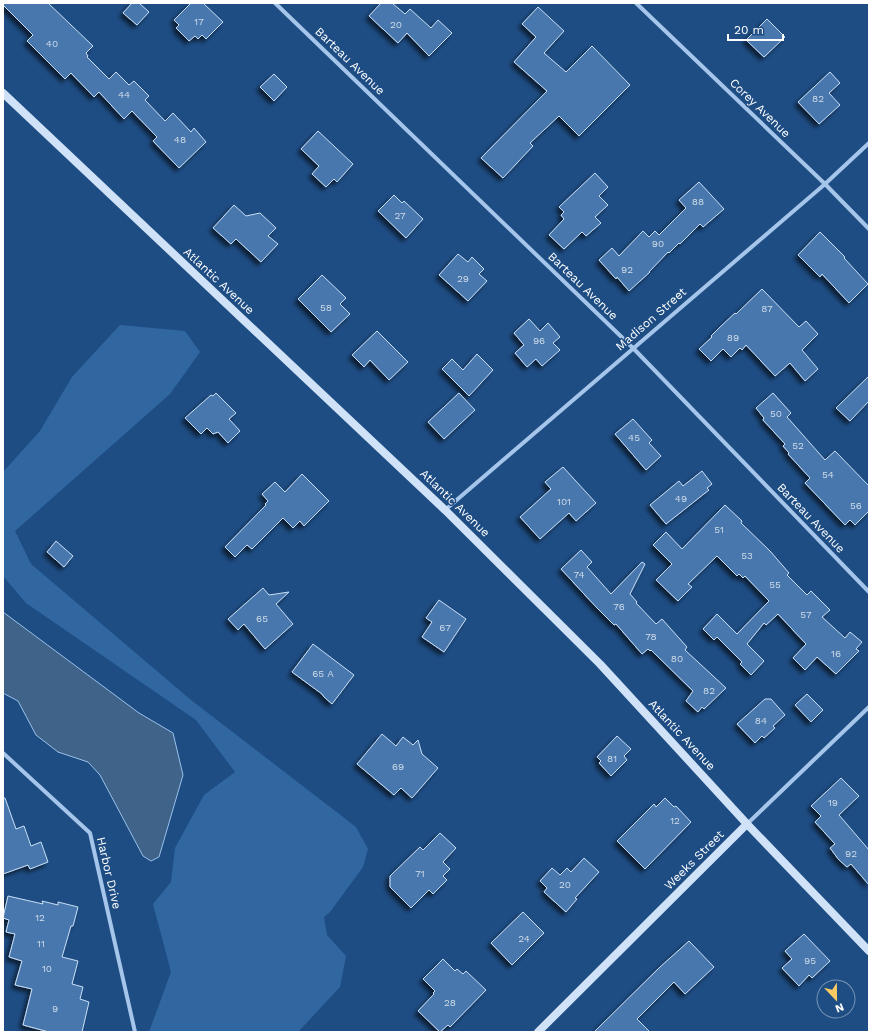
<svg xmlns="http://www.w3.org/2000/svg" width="872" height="1035" font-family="'Work Sans',sans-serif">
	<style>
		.green { fill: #3167a1 }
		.water { fill: #40638a; stroke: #98c1eb }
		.building { fill: #4677ac; stroke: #c9dff7; filter: url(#shadow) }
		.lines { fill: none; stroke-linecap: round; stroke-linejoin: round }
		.street { stroke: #a5c6ea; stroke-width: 4 }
		.secondary { stroke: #d0e2f7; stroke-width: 8 }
		.labels { text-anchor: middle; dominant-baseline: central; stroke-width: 3; stroke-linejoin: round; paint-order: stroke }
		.number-label { font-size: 10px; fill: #d1ddea }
		.street-label { font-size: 12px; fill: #fff; stroke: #1e4d84 }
	</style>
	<defs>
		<filter id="shadow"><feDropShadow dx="-3.5" dy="3.5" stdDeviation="2" flood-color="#0009"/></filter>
	</defs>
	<rect width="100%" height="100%" fill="#1e4d84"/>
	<path class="green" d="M 120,325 L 185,331 L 200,352 L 170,394 L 15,531 L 31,564 L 191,700 L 356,827 L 368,849 L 363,867 L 330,912 L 324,917 L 327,935 L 346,956 L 340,987 L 298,1032 L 149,1032 L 171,972 L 153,904 L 171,882 L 175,848 L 204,795 L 235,772 L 196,720 L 26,603 L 3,576 L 3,472 L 40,431 L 72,377 Z"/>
	<path class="water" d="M 3,612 L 139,713 L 173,733 L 183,775 L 159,857 L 151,861 L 143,856 L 100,775 L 88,762 L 58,752 L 36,735 L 18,701 L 3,693 Z"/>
	<path class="building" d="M 3,3 L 48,3 L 93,46 L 86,53 L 88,56 L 87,57 L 109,79 L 116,72 L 129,85 L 134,81 L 149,96 L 145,100 L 165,121 L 173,113 L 191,132 L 194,128 L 206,142 L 179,168 L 153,141 L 157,137 L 132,111 L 124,119 L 99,92 L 94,97 L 71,73 L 65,79 L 27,41 L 33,35 L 3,5 Z
		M 132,3 L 139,3 L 149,12 L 137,25 L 123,13 Z
		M 191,3 L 203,3 L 223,22 L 206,39 L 202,35 L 198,39 L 195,36 L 189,41 L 176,28 L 179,25 L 174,20 Z
		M 381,3 L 392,3 L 405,14 L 410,9 L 431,28 L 438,20 L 452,33 L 429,56 L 407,33 L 398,43 L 369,16 Z
		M 538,7 L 564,31 L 544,53 L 566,72 L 592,46 L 630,85 L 579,136 L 559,116 L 530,143 L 533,146 L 503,178 L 481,158 L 547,91 L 514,62 L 536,37 L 522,24 Z
		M 767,19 L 785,37 L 764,57 L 746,40 Z
		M 830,72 L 840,83 L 829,93 L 840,105 L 819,124 L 798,102 Z
		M 274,74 L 287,87 L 274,101 L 260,87 Z
		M 318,131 L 353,164 L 337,182 L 334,179 L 326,187 L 312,174 L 319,166 L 301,149 Z
		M 595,173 L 608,187 L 599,196 L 608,205 L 595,217 L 601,223 L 586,236 L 582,232 L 564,249 L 549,235 L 564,219 L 561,215 L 564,212 L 559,207 Z
		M 699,182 L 724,209 L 703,227 L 700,224 L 680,244 L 679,243 L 669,253 L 668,252 L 649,272 L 650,272 L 629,291 L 617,277 L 616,279 L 599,260 L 612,248 L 619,256 L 643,231 L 649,237 L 655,231 L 659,235 L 686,208 L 679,200 Z
		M 394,195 L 402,203 L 404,201 L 423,219 L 406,238 L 378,211 Z
		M 234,205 L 246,216 L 260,213 L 276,228 L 268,236 L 278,244 L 261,262 L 236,239 L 231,244 L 213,228 Z
		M 820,232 L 845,257 L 844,258 L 868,284 L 849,303 L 822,274 L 820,277 L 798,255 Z
		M 458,254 L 468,262 L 472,257 L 484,269 L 479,274 L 487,281 L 468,301 L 439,275 Z
		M 322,275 L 346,298 L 340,304 L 350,314 L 331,332 L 298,299 Z
		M 762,289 L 799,327 L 806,321 L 818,334 L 802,350 L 818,369 L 805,381 L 790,363 L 775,376 L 746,345 L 742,350 L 740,348 L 731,357 L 723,349 L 711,361 L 699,349 L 712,337 L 711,336 L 720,327 L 735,313 L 736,314 Z
		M 529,319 L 540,331 L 548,323 L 560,337 L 553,343 L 560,350 L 542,366 L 536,359 L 527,367 L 515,353 L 524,345 L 514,333 Z
		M 377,331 L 408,362 L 389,380 L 370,360 L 364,367 L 352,355 Z
		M 477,354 L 493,370 L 469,396 L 442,369 L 452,359 L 463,370 Z
		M 869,376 L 869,401 L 850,421 L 836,408 Z
		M 216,393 L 236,413 L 229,419 L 240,431 L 228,443 L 218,432 L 213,434 L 207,428 L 201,434 L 185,418 L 211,395 L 213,396 Z
		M 459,393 L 475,410 L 444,439 L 428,422 Z
		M 773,393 L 791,413 L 787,417 L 825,460 L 835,451 L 869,486 L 869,511 L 855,525 L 850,520 L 845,525 L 805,483 L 810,478 L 788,454 L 789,453 L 783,446 L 785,444 L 763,420 L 764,418 L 756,408 Z
		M 633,419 L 652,440 L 649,443 L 661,456 L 646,470 L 615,434 Z
		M 563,467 L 596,503 L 576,521 L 569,513 L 540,539 L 520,517 L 551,489 L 545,482 Z
		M 702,471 L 712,484 L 707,488 L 709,490 L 666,524 L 650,505 L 679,481 L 683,486 Z
		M 302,474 L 329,501 L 304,526 L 300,521 L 293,528 L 283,518 L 252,549 L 247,545 L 235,557 L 225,547 L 266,505 L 265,504 L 268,501 L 262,494 L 275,482 L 285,492 Z
		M 725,505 L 742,521 L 741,523 L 770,551 L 789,573 L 787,575 L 807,595 L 811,591 L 830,610 L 822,617 L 845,638 L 850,632 L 862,642 L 856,649 L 859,651 L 836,674 L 817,657 L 805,670 L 793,658 L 806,644 L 778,614 L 766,625 L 764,623 L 747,644 L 764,661 L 751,675 L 740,664 L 742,662 L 717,637 L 714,640 L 703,629 L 717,614 L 737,634 L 769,601 L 745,576 L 743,578 L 739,574 L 737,576 L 717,556 L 688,584 L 692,587 L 678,601 L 656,580 L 672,564 L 653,545 L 666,532 L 682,549 Z
		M 56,541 L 73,556 L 64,567 L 47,552 Z
		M 581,550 L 592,562 L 587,567 L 611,594 L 642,562 L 645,564 L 630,594 L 637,602 L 636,603 L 656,624 L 662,619 L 687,647 L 685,650 L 726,688 L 704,709 L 702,707 L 698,712 L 686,701 L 693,691 L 651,650 L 650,651 L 648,649 L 642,654 L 616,624 L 614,625 L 596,607 L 561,569 Z
		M 263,588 L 269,595 L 289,592 L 276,604 L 293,624 L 265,649 L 244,624 L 238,630 L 228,619 Z
		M 439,600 L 466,619 L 444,652 L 422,637 L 432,622 L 426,618 Z
		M 313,644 L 354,675 L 332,704 L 324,697 L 322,694 L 292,672 Z
		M 807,694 L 823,710 L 811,722 L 795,705 Z
		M 765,699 L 771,699 L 785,715 L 773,726 L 775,728 L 764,738 L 762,736 L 755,743 L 737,724 Z
		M 382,734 L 396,746 L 403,737 L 413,745 L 418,740 L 422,754 L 438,768 L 412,798 L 401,788 L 394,795 L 357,764 Z
		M 617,736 L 631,749 L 624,756 L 627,760 L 611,776 L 599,763 L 601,761 L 597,757 Z
		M 841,778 L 859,796 L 839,815 L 869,850 L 869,885 L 851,864 L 847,867 L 839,860 L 830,848 L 835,844 L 815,822 L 821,816 L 811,806 Z
		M 3,798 L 5,798 L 16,829 L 24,826 L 31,846 L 41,842 L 48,862 L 30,869 L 28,865 L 3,874 Z
		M 665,798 L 674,807 L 676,806 L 691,822 L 645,869 L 617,841 L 654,804 L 656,807 Z
		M 440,833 L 456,848 L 443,862 L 450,869 L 443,876 L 447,880 L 433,894 L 429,890 L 411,908 L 390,887 L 390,876 L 420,847 L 423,850 Z
		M 584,858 L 599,872 L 575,898 L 577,899 L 566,912 L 544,892 L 547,888 L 540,881 L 552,868 L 560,875 L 567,868 L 571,872 Z
		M 8,896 L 43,904 L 42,901 L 58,905 L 58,902 L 78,907 L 73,926 L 71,926 L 62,957 L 78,961 L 72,984 L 83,987 L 80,999 L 89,1002 L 82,1032 L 49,1032 L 23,1025 L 32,989 L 15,985 L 22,961 L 9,957 L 15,934 L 6,932 L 9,920 L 3,918 Z
		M 523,912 L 544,933 L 512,965 L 491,943 Z
		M 804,934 L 830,961 L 812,978 L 809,975 L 799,986 L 782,968 L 792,959 L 785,951 Z
		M 689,941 L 714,967 L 685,994 L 674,982 L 637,1019 L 650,1032 L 594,1032 L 660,967 Z
		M 443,959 L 455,971 L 457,969 L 463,974 L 466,971 L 486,990 L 450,1027 L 448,1025 L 440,1032 L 418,1011 L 434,994 L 433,993 L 435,991 L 423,979 Z"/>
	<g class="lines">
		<path class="street" d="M 275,3 L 633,348 L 869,592
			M 636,3 L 825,184 L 869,229
			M 445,510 L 825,184 L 869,143
			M 3,753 L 90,833 L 135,1032
			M 747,824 L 869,707"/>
		<path class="secondary" d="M 3,93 L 445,510 L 600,664 L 747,824 L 869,951
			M 538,1032 L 747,824"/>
	</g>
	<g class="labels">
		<g class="number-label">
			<text x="199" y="21">17</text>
			<text x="396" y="24">20</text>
			<text x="52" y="43">40</text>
			<text x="124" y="94">44</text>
			<text x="818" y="98">82</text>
			<text x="180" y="139">48</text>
			<text x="698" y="201">88</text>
			<text x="400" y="215">27</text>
			<text x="658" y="243">90</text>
			<text x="627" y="269">92</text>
			<text x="463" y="278">29</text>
			<text x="326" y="307">58</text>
			<text x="767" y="308">87</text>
			<text x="733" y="337">89</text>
			<text x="539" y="340">96</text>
			<text x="776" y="413">50</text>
			<text x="634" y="437">45</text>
			<text x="798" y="445">52</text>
			<text x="828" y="474">54</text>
			<text x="681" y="498">49</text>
			<text x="564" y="501">101</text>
			<text x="856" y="505">56</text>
			<text x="719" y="529">51</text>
			<text x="747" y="555">53</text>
			<text x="579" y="574">74</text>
			<text x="775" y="584">55</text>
			<text x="619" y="606">76</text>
			<text x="806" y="614">57</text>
			<text x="262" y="618">65</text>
			<text x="445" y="627">67</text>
			<text x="651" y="636">78</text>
			<text x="836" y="653">16</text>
			<text x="677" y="658">80</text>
			<text x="323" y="673">65 A</text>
			<text x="709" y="690">82</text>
			<text x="761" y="720">84</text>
			<text x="612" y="758">81</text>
			<text x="398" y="766">69</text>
			<text x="833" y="802">19</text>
			<text x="675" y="820">12</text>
			<text x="851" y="853">92</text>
			<text x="420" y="873">71</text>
			<text x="565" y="884">20</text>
			<text x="40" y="917">12</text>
			<text x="524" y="938">24</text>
			<text x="41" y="943">11</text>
			<text x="810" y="960">95</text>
			<text x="47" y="968">10</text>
			<text x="450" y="1002">28</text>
			<text x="55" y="1008">9</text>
		</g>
		<g class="street-label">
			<text transform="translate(350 61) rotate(44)">Barteau Avenue</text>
			<text transform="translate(760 108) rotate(44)">Corey Avenue</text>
			<text transform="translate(219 281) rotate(43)">Atlantic Avenue</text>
			<text transform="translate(583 286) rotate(44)">Barteau Avenue</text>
			<text transform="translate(651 319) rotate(-41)">Madison Street</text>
			<text transform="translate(455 503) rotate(44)">Atlantic Avenue</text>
			<text transform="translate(811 518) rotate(46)">Barteau Avenue</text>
			<text transform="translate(682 735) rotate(47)">Atlantic Avenue</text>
			<text transform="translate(694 860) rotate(-45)">Weeks Street</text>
			<text transform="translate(109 873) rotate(77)">Harbor Drive</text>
		</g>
	</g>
	<rect width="872" height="1035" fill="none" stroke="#ffffff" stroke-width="8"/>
	<g transform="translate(836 999) rotate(158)"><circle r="19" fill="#1e4d84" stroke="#7894b5"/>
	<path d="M0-3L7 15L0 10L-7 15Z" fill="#f9ca64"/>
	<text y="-6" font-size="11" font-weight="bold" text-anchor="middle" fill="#ffffff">N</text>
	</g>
	<path d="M728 34v6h55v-6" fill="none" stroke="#ffffff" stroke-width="2"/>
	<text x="734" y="34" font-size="12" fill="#ffffff" stroke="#1e4d84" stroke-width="3" paint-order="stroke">20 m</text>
</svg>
